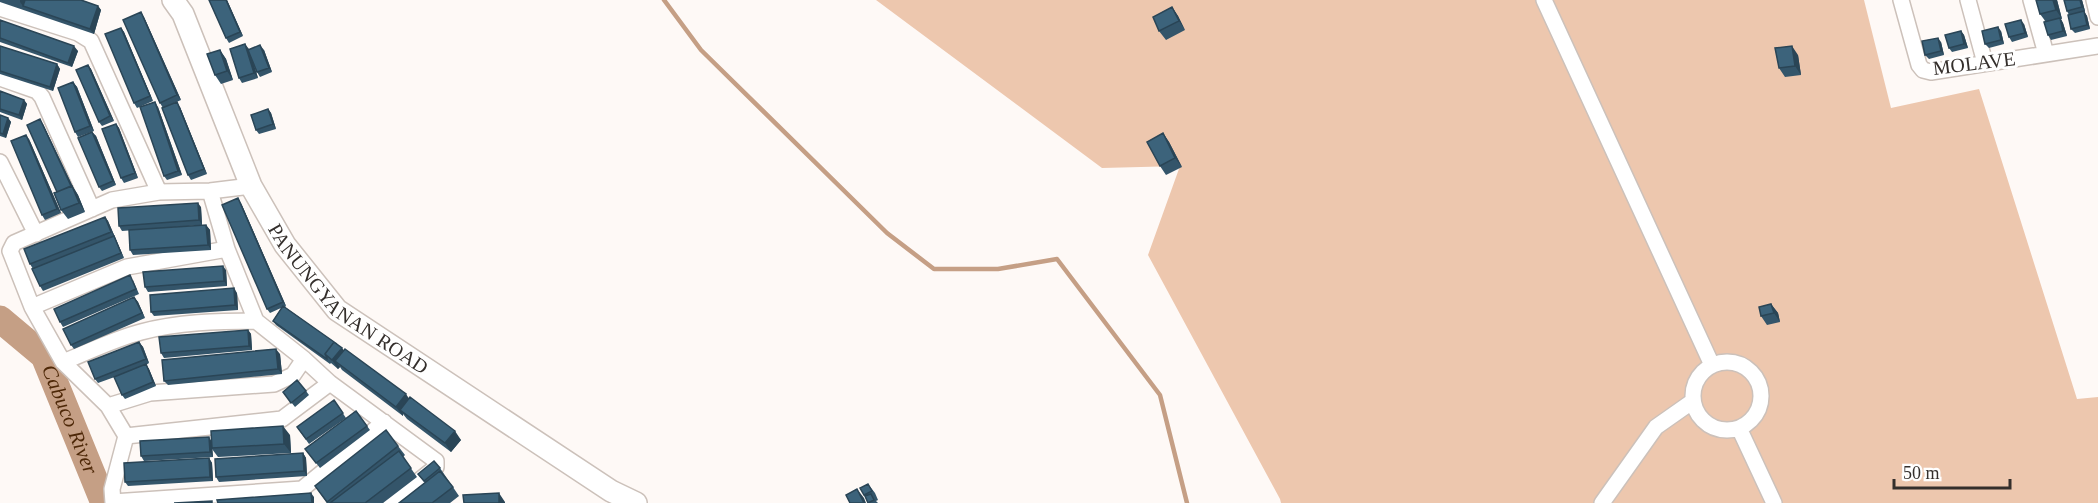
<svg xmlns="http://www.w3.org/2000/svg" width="2098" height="503" font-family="Georgia,serif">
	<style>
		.green { fill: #edc7ae }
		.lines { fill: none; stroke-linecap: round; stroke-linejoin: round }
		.stream { stroke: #c59f85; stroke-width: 4.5 }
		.river { stroke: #c59f85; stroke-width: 27 }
		.street-casing { stroke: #ccc1ba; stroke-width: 18 }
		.secondary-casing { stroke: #ccc1ba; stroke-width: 24 }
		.street { stroke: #fff; stroke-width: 15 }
		.secondary { stroke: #fff; stroke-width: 21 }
		.wall { fill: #34556a }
		.shaded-wall { fill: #2a4556 }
		.building { fill: #3c637b; stroke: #2a4556; stroke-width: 1.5 }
		.labels { text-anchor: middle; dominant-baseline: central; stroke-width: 6; stroke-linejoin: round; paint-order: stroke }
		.street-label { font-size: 20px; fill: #342f2c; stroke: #fff }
		.water-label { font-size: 21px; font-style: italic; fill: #4e2808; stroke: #fff }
	</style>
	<rect width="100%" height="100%" fill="#fef9f6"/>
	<path class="green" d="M 876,0 L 1864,0 L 1891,108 L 1979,89 L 2077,399 L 2098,397 L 2098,503 L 1281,503 L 1280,499 L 1148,255 L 1180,166 L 1102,168 Z"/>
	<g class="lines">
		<path class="stream" d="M 664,0 L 701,50 L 887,233 L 934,269 L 998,269 L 1057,259 L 1160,395 L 1187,503"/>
		<path class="river" id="s1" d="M 0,319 L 44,356 L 104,503"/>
		<g class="street-casing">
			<path id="street" d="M 1544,0 L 1712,365
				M 1901,0 L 1919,65 L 1923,70 L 1931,72 L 2098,46
				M 1968,0 L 1985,63
				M 2031,0 L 2046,54
				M 2094,0 L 2098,17
				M 0,8 L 78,33 L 91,41 L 159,192
				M 0,78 L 37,91 L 42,97 L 92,209
				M 0,162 L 36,234
				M 210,191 L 227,249 L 256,321 L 304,359 L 330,383 L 436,461 L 436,467 L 391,503
				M 32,307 L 127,267 L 227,249
				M 63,362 C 88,352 114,339 141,332 C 178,322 218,321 256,321
				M1693 396a34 34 0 1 1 68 0a34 34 0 1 1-68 0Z
				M 108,406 L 150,393 L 274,384 L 293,375 L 304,359
				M 1739,428 L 1774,503
				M 126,436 L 282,419 L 330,383
				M 113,502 L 302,489 L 384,422
				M 113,503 L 112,489 L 126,436 L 108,406 L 63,362 L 32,307 L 10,251 L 14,243 L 112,200 L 159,192 L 210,191 L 251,186
				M 1602,503 L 1656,427 L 1693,401"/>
		</g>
		<g class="secondary-casing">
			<g id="secondary">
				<path id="s2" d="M 173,0 L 183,14 L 251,186 L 285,245 L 337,310 L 611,491 L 636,503"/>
			</g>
		</g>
		<use href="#street" class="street"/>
		<use href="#secondary" class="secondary"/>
	</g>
	<path class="wall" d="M 0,0 L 81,0 L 98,6 L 101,10 L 94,34 L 0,2 Z
		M 209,0 L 227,0 L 243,36 L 229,43 L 226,38 Z
		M 2036,0 L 2057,0 L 2062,19 L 2061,19 L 2063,23 L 2067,36 L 2051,40 L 2048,35 L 2046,22 L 2040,14 Z
		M 2064,0 L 2082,0 L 2085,11 L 2084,12 L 2087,16 L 2090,29 L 2075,33 L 2071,29 L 2069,15 L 2067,11 Z
		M 1172,7 L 1178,16 L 1185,30 L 1166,40 L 1159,31 Z
		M 144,17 L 181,100 L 167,106 L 180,107 L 207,174 L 191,180 L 188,175 L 163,108 L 160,103 Z
		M 0,20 L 78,51 L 72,67 L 0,42 Z
		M 2024,24 L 2028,37 L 2012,42 L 2009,37 Z
		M 121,28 L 124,32 L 153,101 L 137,108 L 134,103 Z
		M 1961,31 L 1964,35 L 1968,48 L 1952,52 L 1949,48 Z
		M 2001,31 L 2004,44 L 1989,48 L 1985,44 Z
		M 1941,42 L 1944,55 L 1929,59 L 1925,55 Z
		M 0,46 L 57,64 L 60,69 L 53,91 L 0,74 Z
		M 220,50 L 226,59 L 233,80 L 221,84 L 215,75 Z
		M 249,50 L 264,50 L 272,72 L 260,77 L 257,72 L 251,56 L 258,78 L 242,83 L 239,78 Z
		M 1798,55 L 1801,75 L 1785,77 L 1779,68 Z
		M 88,65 L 91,69 L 114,121 L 102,126 L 99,122 Z
		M 73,82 L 77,87 L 94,131 L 78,137 L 75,132 Z
		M 0,91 L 24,100 L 27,104 L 22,120 L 0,112 Z
		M 158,107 L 182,175 L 167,180 L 164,176 Z
		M 268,109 L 271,113 L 276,129 L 259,134 L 256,130 Z
		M 0,115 L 8,118 L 11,122 L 6,138 L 0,136 Z
		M 43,124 L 73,187 L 78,195 L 85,212 L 68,219 L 61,210 Z
		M 116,124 L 119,128 L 138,178 L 124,183 L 121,178 Z
		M 92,132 L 96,136 L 116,185 L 102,191 L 99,187 Z
		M 1163,133 L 1169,142 L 1182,167 L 1166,175 L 1160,166 Z
		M 29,139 L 61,213 L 45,220 L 42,215 Z
		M 241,203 L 286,306 L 285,307 L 342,348 L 343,350 L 409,399 L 461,440 L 451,452 L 407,419 L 403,414 L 403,416 L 342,370 L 340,367 L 338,369 L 331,363 L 330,364 L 276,325 L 273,321 L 281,308 L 270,313 L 267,309 Z
		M 201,207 L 202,225 L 122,231 L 119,226 Z
		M 105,217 L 108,221 L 124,258 L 43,291 L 40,286 L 33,269 L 30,264 Z
		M 206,225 L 210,230 L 211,250 L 133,255 L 130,250 Z
		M 226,270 L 227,286 L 148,292 L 145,287 Z
		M 133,280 L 139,294 L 63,327 L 60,322 Z
		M 237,293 L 238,310 L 154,316 L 151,312 Z
		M 134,297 L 138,302 L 145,318 L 74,349 L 71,345 Z
		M 1771,304 L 1778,313 L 1780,322 L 1767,325 L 1761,316 Z
		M 248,330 L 251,334 L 252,350 L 164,358 L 161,353 Z
		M 139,342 L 143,347 L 149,363 L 146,365 L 149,369 L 156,386 L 125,399 L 122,395 L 123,374 L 98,383 L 95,379 Z
		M 280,354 L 282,374 L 168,385 L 164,381 Z
		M 306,391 L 309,395 L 295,407 L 283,392 Z
		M 334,400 L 346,418 L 309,444 L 297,427 Z
		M 356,411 L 370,430 L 320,468 L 305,449 Z
		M 290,435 L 291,453 L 218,457 L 212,449 L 213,457 L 144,461 L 141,456 L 211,441 Z
		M 398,446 L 405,455 L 403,457 L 417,477 L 383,503 L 327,503 L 315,486 Z
		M 303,453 L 306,458 L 307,476 L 219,482 L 216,477 Z
		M 209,458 L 212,463 L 213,481 L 128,486 L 125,482 Z
		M 440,468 L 459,496 L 450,503 L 399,503 L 425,483 L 418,474 Z
		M 868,484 L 875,493 L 878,500 L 876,501 L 878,503 L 868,503 L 864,495 Z"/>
	<path class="shaded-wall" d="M 20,0 L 30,0 L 23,6 L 20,2 Z
		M 226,0 L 227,0 L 243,36 L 240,32 Z
		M 2053,0 L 2057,0 L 2062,19 L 2056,10 Z
		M 2080,0 L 2082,0 L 2085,11 L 2082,7 Z
		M 98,6 L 101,10 L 94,34 L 90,29 Z
		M 1172,7 L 1178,16 L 1185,30 L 1179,21 Z
		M 2084,11 L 2087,16 L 2090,29 L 2087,25 Z
		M 141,12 L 144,17 L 181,100 L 177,95 Z
		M 2060,18 L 2063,23 L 2067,36 L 2063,31 Z
		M 2021,20 L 2024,24 L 2028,37 L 2025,33 Z
		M 1998,27 L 2001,31 L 2004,44 L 2001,40 Z
		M 121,28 L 124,32 L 153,101 L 150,96 Z
		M 1961,31 L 1964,35 L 1968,48 L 1964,44 Z
		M 1938,38 L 1941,42 L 1944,55 L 1941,51 Z
		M 245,44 L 249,49 L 258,78 L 254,73 Z
		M 260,45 L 264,50 L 272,72 L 269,68 Z
		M 74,46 L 78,51 L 72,67 L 68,63 Z
		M 1792,46 L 1798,55 L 1801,75 L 1795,66 Z
		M 220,50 L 226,59 L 233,80 L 227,71 Z
		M 57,64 L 60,69 L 53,91 L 50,87 Z
		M 88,65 L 91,69 L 114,121 L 110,116 Z
		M 73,82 L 77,87 L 94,131 L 90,126 Z
		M 24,100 L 27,104 L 22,120 L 19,115 Z
		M 155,102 L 158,107 L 182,175 L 178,171 Z
		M 177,102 L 180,107 L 207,174 L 204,169 Z
		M 268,109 L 271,113 L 276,129 L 273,124 Z
		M 8,118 L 11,122 L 6,138 L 3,134 Z
		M 40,119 L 43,124 L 73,187 L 78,195 L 85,212 L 79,203 Z
		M 116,124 L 119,128 L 138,178 L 135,173 Z
		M 92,132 L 96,136 L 116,185 L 113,181 Z
		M 1163,133 L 1169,142 L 1182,167 L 1175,158 Z
		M 26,135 L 29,139 L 61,213 L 57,209 Z
		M 238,198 L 241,203 L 286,306 L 283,302 Z
		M 198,203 L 201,207 L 202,225 L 199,220 Z
		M 105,217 L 108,221 L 124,258 L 121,253 Z
		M 206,225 L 210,230 L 211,250 L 208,245 Z
		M 223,266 L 226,270 L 227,286 L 224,281 Z
		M 234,288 L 237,293 L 238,310 L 235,305 Z
		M 134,297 L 138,302 L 145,318 L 142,313 Z
		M 1771,304 L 1778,313 L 1780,322 L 1774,313 Z
		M 248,330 L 251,334 L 252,350 L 249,346 Z
		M 139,342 L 143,347 L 149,363 L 146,359 Z
		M 342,348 L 348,356 L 335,361 L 340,367 L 338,369 L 332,360 Z
		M 276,349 L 280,354 L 282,374 L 278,369 Z
		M 146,364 L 149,369 L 156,386 L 153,382 Z
		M 406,394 L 412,403 L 400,410 L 403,414 L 403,416 L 396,407 Z
		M 283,426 L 290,435 L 291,453 L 284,444 Z
		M 455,431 L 461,440 L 451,452 L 445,443 Z
		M 209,437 L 212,442 L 213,457 L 210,452 Z
		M 303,453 L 306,458 L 307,476 L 304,471 Z
		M 209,458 L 212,463 L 213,481 L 210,477 Z
		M 857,489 L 864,498 L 866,503 L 864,503 Z
		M 311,493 L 314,497 L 314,503 L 312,503 Z
		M 499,493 L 505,502 L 505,503 L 499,503 Z"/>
	<path class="building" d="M 25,0 L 81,0 L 98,6 L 90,29 L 23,6 Z
		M 209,0 L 226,0 L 240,32 L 226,38 Z
		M 2036,0 L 2053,0 L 2056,10 L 2040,14 Z
		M 2064,0 L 2080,0 L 2082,7 L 2067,11 Z
		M 1172,7 L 1179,21 L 1159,31 L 1153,17 Z
		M 2084,11 L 2087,25 L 2071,29 L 2068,15 Z
		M 141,12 L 177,95 L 160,103 L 123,20 Z
		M 2060,18 L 2063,31 L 2048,35 L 2044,22 Z
		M 0,20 L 74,46 L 68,63 L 0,38 Z
		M 2021,20 L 2025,33 L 2009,37 L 2005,24 Z
		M 1998,27 L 2001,40 L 1985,44 L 1982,31 Z
		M 121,28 L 150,96 L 134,103 L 105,34 Z
		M 1961,31 L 1964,44 L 1949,48 L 1945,35 Z
		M 1938,38 L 1941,51 L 1925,55 L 1922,41 Z
		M 245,44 L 254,73 L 239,78 L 230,49 Z
		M 260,45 L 269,68 L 257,72 L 248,50 Z
		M 0,46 L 57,64 L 50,87 L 0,71 Z
		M 1792,46 L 1795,66 L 1779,68 L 1775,48 Z
		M 220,50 L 227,71 L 215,75 L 207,54 Z
		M 88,65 L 110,116 L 99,122 L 76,70 Z
		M 73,82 L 90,126 L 75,132 L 58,88 Z
		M 0,91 L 24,100 L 19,115 L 0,109 Z
		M 155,102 L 178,171 L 164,176 L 140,107 Z
		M 177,102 L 204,169 L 188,175 L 162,108 Z
		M 268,109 L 273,124 L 256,130 L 251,115 Z
		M 0,115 L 8,118 L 3,134 L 0,133 Z
		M 40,119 L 71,186 L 57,192 L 27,125 Z
		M 116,124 L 135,173 L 121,178 L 102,129 Z
		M 92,132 L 113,181 L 99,187 L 78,138 Z
		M 1163,133 L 1175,158 L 1160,166 L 1147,142 Z
		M 26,135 L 57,209 L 42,215 L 11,141 Z
		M 72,186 L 79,203 L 61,210 L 54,193 Z
		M 238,198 L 283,302 L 267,309 L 222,205 Z
		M 198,203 L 199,220 L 119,226 L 118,208 Z
		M 105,217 L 111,232 L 30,264 L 24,249 Z
		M 206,225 L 208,245 L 130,250 L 129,230 Z
		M 114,236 L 121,253 L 40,286 L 32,269 Z
		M 223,266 L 224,281 L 145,287 L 143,272 Z
		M 130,275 L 136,289 L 60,322 L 54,309 Z
		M 234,288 L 235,305 L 151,312 L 150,295 Z
		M 134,297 L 142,313 L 71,345 L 63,329 Z
		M 1771,304 L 1774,313 L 1761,316 L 1759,307 Z
		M 283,306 L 337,344 L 334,342 L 325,354 L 327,358 L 327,359 L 273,321 Z
		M 248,330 L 249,346 L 161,353 L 159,337 Z
		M 139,342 L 146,359 L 95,379 L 88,362 Z
		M 334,342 L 342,348 L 332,360 L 325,354 Z
		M 276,349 L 278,369 L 164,381 L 162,360 Z
		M 345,349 L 406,394 L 396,407 L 335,361 Z
		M 146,364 L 153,382 L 122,395 L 114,377 Z
		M 297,380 L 306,391 L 291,403 L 283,392 Z
		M 410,397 L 455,431 L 445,443 L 400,410 Z
		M 334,400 L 343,413 L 306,439 L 297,427 Z
		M 356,411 L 367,426 L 316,463 L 305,449 Z
		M 283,426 L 284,444 L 212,448 L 211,431 Z
		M 386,430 L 398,446 L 327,502 L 315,486 Z
		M 209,437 L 210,452 L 141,456 L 140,441 Z
		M 399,451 L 411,468 L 365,503 L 330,503 Z
		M 303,453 L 304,471 L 216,477 L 215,459 Z
		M 209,458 L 210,477 L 125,482 L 124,463 Z
		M 434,461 L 440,468 L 424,481 L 418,474 Z
		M 440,471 L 453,487 L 432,503 L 399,503 Z
		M 868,484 L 872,491 L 864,495 L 860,488 Z
		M 857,489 L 864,503 L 850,503 L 846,495 Z
		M 311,493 L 312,503 L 218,503 L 217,500 Z
		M 499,493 L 499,503 L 464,503 L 463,495 Z
		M 871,494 L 874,500 L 868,503 L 865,496 Z
		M 212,501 L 212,503 L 174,503 Z"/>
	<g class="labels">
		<g class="street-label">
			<text transform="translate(1974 63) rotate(-7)">MOLAVE</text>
			<text stroke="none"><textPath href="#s2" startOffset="354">PANUNGYANAN ROAD</textPath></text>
		</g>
		<g class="water-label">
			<text stroke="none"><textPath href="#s1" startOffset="126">Cabuco River</textPath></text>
		</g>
	</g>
	<path d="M1894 479v9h116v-9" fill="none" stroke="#342f2c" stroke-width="3"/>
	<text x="1903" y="479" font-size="18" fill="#342f2c" stroke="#ffffff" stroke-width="4.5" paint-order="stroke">50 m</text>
</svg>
